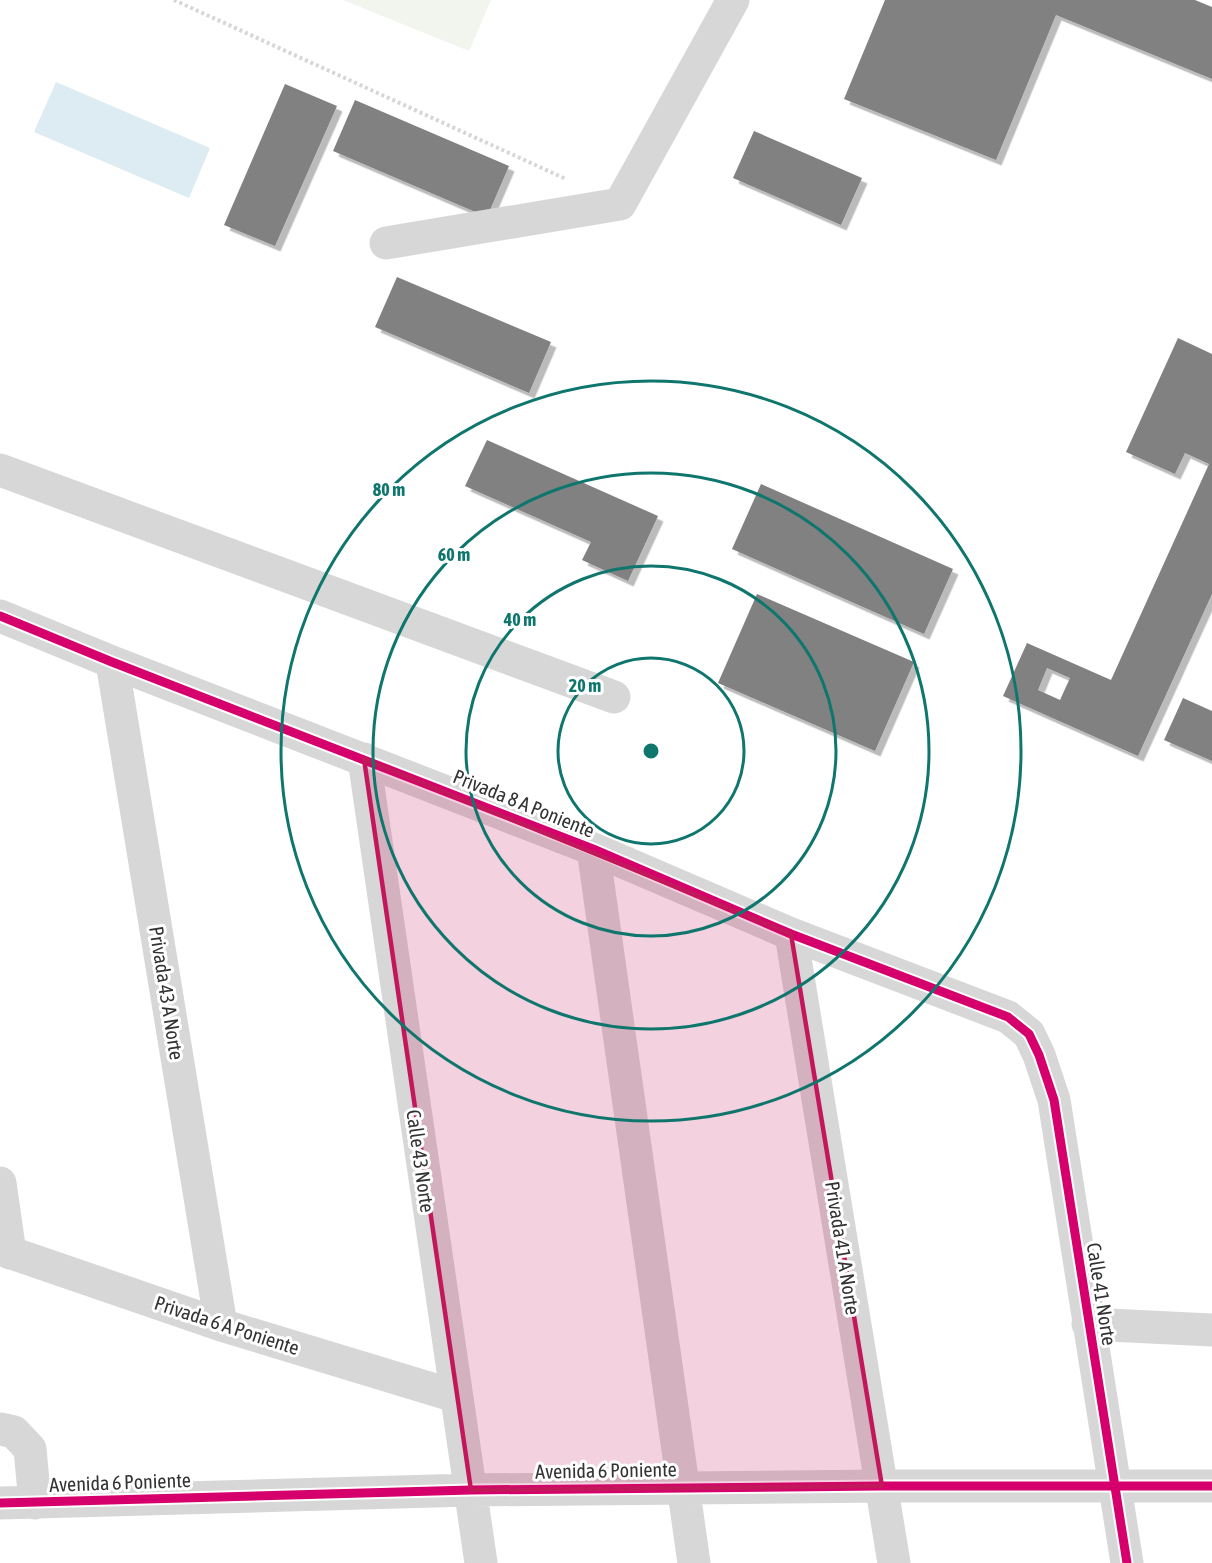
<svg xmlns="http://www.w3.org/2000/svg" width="1212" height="1563" font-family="'Asap Condensed',sans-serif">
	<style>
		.green { fill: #f1f5ed }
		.water { fill: #ddebf3 }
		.building { fill: #818181; fill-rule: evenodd; filter: url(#shadow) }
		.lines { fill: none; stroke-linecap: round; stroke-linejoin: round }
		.path { stroke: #d6d6d6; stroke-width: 4; stroke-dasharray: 3 3; stroke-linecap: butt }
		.minor { stroke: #d7d7d7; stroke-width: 33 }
		.cycleway-casing { stroke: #fff; stroke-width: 13 }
		.cycleway { stroke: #d6006c; stroke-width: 9 }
		.marked { fill: #c2185b; fill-opacity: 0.2; stroke: #c2185b; stroke-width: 4.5; stroke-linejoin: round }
		.ring { fill: none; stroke: #0f766e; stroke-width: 3 }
		.labels { text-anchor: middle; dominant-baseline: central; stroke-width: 6; stroke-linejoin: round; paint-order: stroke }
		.street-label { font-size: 20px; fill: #333; stroke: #fff }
		.centre { fill: #0f766e; stroke: #fff; stroke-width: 3 }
		.ring-label { font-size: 18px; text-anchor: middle; font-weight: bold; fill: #0f766e; stroke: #fff; stroke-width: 6; stroke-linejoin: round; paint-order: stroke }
	</style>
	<defs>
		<filter id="shadow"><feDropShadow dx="5.5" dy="5.5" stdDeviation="0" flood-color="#0004"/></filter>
	</defs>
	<rect width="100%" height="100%" fill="#fff"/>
	<path class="green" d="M 343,0 L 491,0 L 469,51 Z"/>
	<path class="water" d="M 56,82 L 210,148 L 189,198 L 34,132 Z"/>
	<path class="building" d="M 885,0 L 1195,0 L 1212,7 L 1212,79 L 1056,15 L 996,160 L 844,99 Z
		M 285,84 L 337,106 L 275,246 L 224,225 Z
		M 355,100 L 509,166 L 487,217 L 333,151 Z
		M 754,131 L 862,178 L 841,225 L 733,178 Z
		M 397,277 L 551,342 L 529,393 L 375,327 Z
		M 1178,338 L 1212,354 L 1212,594 L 1138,756 L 1003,696 L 1027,643 L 1111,680 L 1209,464 L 1185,453 L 1175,474 L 1126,452 ZM 1047,668 L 1070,678 L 1060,700 L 1038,690 Z
		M 487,440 L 658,516 L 628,581 L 582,560 L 591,542 L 465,486 Z
		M 761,484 L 953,569 L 924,634 L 732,549 Z
		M 757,594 L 914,662 L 875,751 L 718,683 Z
		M 1183,698 L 1212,711 L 1212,761 L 1164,740 Z"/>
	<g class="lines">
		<path class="path" d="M 174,0 L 566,179"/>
		<path class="minor" d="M 386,243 L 620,204 L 733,0
			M 0,470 L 614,697
			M 0,616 L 112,662 L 593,849 L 791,934 L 1008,1017 L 1029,1034 L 1039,1055 L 1054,1100 L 1127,1563
			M 112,662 L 221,1325
			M 364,759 L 481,1563
			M 593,849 L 694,1563
			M 791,934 L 894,1563
			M 0,1183 L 10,1253
			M 0,1249 L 221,1325 L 455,1396
			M 1088,1324 L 1212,1330
			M 0,1429 L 14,1432 L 30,1449 L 35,1503
			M 0,1503 L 471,1490 L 882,1486 L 1212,1486"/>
		<g class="cycleway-casing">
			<path id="cycleway" d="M 0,616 L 112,662 L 593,849 L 791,934 L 1008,1017 L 1029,1034 L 1039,1055 L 1054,1100 L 1127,1563
				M 0,1503 L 471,1490 L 882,1486 L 1212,1486"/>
		</g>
		<use href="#cycleway" class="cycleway"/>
	</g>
	<path class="marked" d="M 364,759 L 791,934 L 882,1486 L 471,1490 Z"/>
	<g class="ring">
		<circle cx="651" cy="751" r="93"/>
		<circle cx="651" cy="751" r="185"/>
		<circle cx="651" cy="751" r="278"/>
		<circle cx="651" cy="751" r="370"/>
	</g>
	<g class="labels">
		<g class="street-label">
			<text transform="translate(524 803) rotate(22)">Privada 8 A Poniente</text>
			<text transform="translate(167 993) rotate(81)">Privada 43 A Norte</text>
			<text transform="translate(421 1161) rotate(82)">Calle 43 Norte</text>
			<text transform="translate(843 1248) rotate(81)">Privada 41 A Norte</text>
			<text transform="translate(1102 1294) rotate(81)">Calle 41 Norte</text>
			<text transform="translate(227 1325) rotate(18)">Privada 6 A Poniente</text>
			<text transform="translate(606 1470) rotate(-1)">Avenida 6 Poniente</text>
			<text transform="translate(120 1482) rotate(-2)">Avenida 6 Poniente</text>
		</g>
	</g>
	<circle cx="651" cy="751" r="9" class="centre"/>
	<g class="ring-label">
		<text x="389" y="496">80 m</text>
		<text x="454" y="561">60 m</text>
		<text x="520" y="626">40 m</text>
		<text x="585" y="692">20 m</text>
	</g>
</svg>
